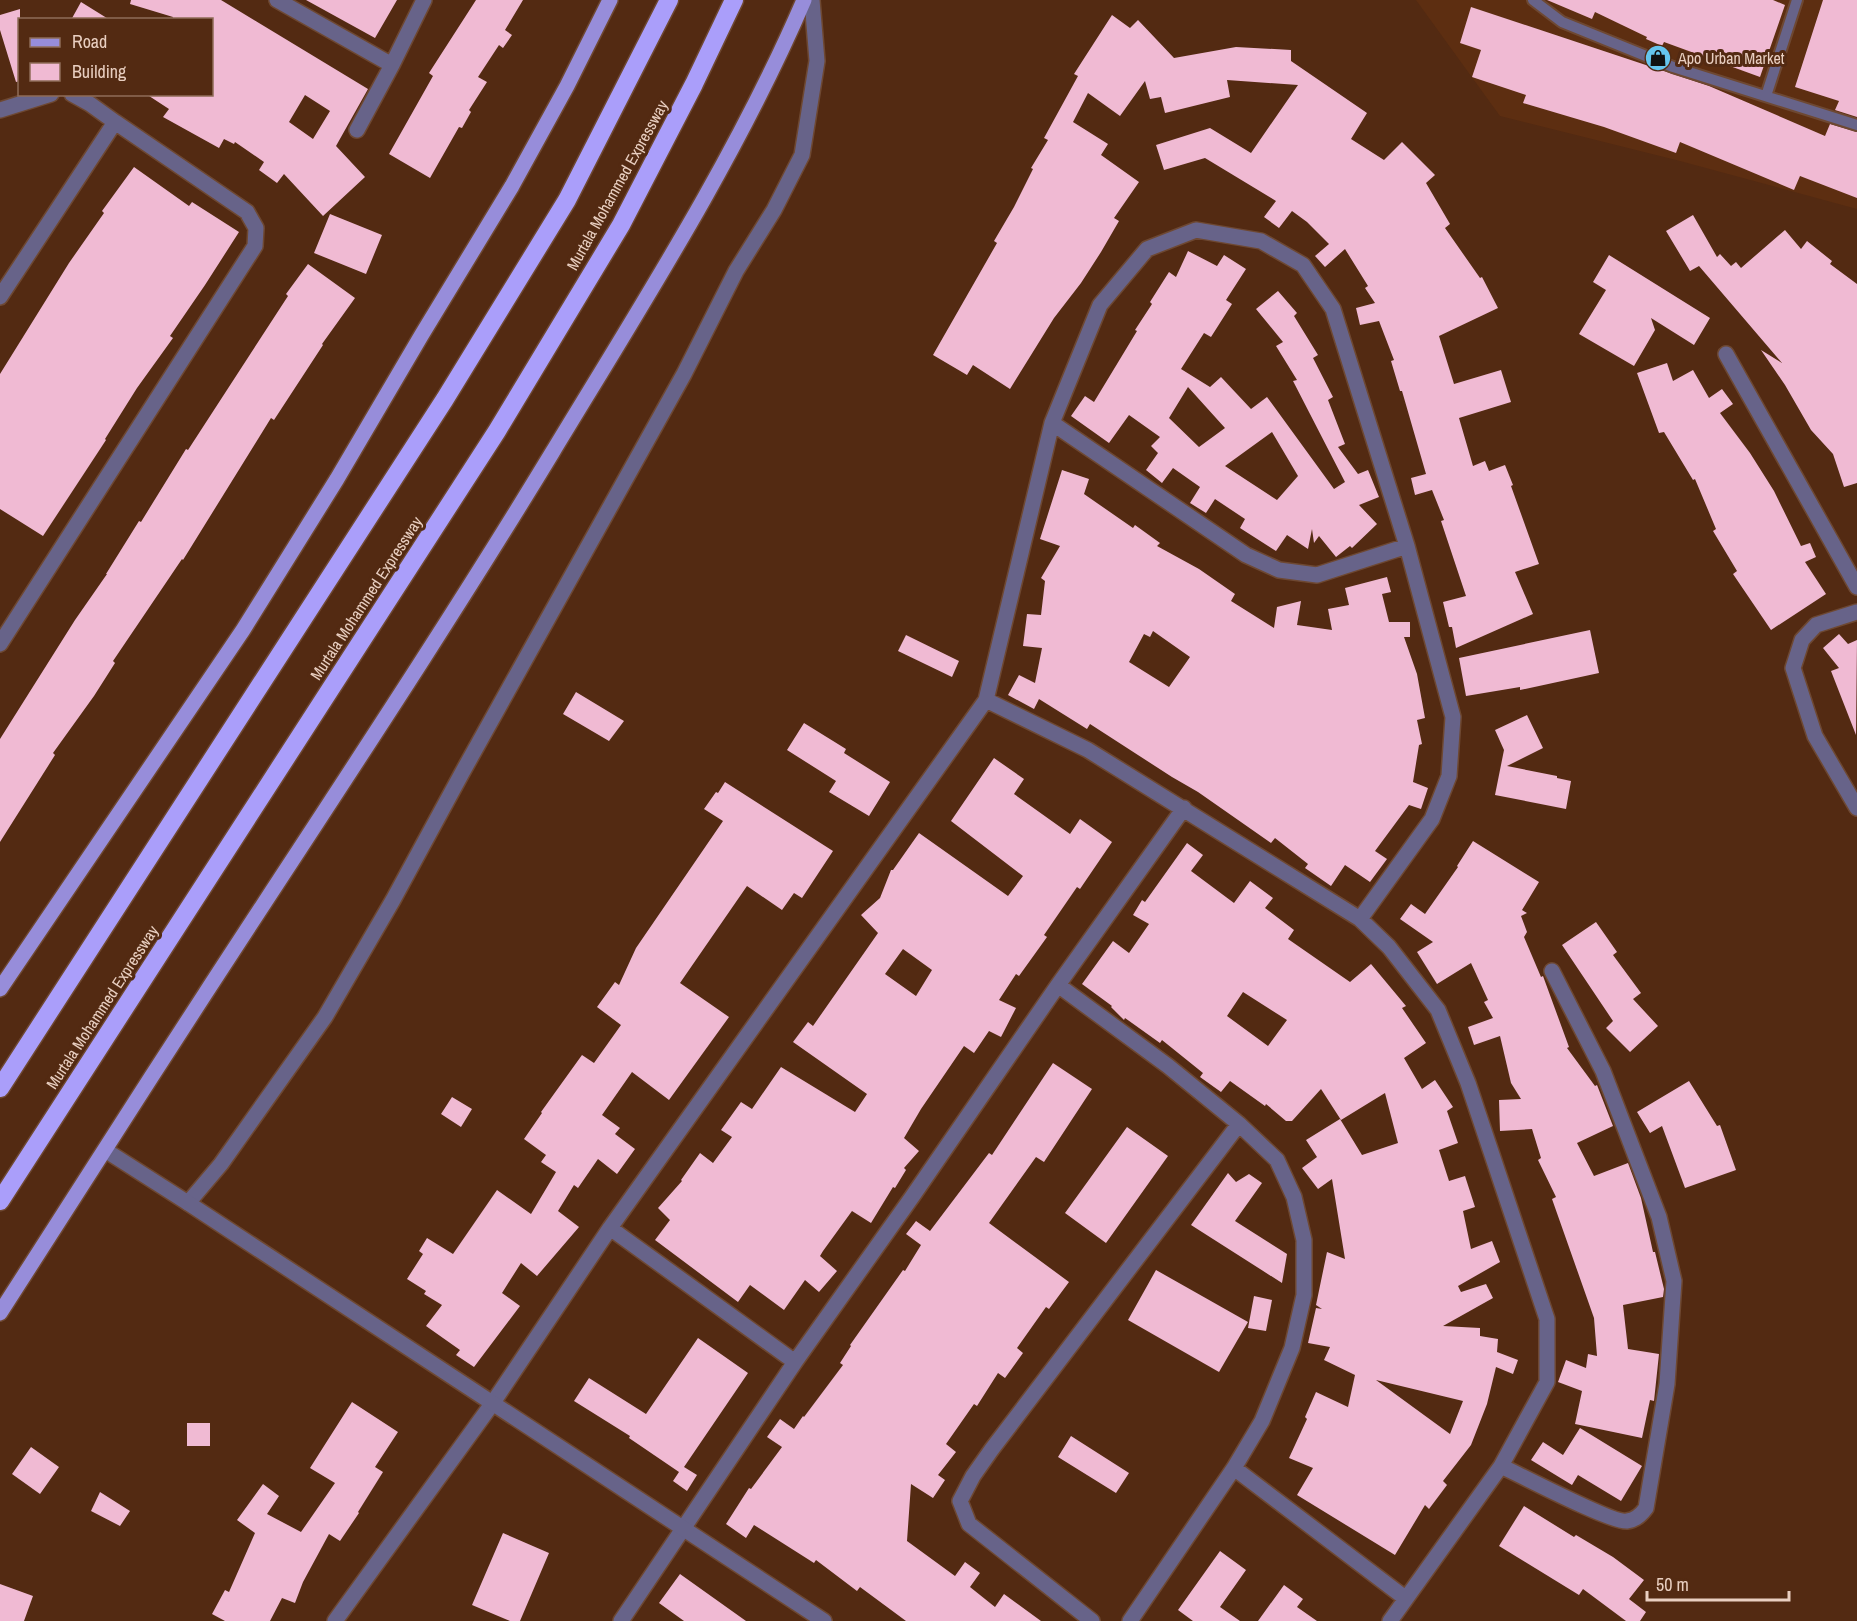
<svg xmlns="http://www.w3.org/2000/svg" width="1857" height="1621" font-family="'Archivo Narrow',sans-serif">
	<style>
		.built { fill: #5d2e11 }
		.building { fill: #f0bad3; fill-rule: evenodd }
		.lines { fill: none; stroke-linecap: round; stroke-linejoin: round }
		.service-casing { stroke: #6e4832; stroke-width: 14 }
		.minor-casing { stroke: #6e4832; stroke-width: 18 }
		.tertiary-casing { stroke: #6e4832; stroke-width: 18 }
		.primary-casing { stroke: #6e4832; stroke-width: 18 }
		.motorway-casing { stroke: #6e4832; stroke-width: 21 }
		.service { stroke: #676389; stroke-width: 10 }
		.minor { stroke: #676389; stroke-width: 15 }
		.tertiary { stroke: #676389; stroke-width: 15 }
		.primary { stroke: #978dda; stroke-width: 15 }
		.motorway { stroke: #aa9efa; stroke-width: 18 }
		.labels { text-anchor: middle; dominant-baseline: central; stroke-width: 6; stroke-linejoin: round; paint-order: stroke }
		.poi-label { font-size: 16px; fill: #e9cfc1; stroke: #532a12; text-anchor: start }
		.street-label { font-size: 16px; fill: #e9cfc1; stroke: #532a12 }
	</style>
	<rect width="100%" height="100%" fill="#532a12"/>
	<path class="built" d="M 1416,0 L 1857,0 L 1857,209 L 1680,161 L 1500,116 Z"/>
	<path class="building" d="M 131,0 L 221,0 L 368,89 L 336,146 L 365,177 L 323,216 L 284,174 L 277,183 L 259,170 L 264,162 L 235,142 L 234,144 L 224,139 L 219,148 L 163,117 L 169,109 L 146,94 L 212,94 L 212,20 L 172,20 L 173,17 L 130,4 ZM 305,95 L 330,111 L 313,139 L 289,122 Z
		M 306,0 L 397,0 L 375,38 Z
		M 476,0 L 523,0 L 505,30 L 512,35 L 503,48 L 499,45 L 478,77 L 487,82 L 469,110 L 471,112 L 462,128 L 459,127 L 430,178 L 389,154 L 433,76 L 429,73 Z
		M 1547,0 L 1773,0 L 1785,5 L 1760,77 L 1664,42 L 1662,46 L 1646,39 L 1647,37 L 1595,12 L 1592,19 Z
		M 1823,0 L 1857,0 L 1857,117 L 1835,110 L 1839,101 L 1795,87 Z
		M 81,2 L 110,20 L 71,20 Z
		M 1471,7 L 1709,86 L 1825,136 L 1830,124 L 1857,132 L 1857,198 L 1800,176 L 1794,190 L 1680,142 L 1676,153 L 1604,127 L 1523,103 L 1526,95 L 1472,77 L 1481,50 L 1460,43 Z
		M 20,9 L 20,81 L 16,82 L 0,30 L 0,15 Z
		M 1112,15 L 1130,28 L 1138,20 L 1174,58 L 1236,47 L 1291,50 L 1291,61 L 1367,113 L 1351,139 L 1384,160 L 1402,142 L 1435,175 L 1426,183 L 1450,224 L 1445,228 L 1480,278 L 1482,277 L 1498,308 L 1439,336 L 1454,384 L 1501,370 L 1511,402 L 1459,418 L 1473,466 L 1485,461 L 1489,471 L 1505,465 L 1513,485 L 1511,486 L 1539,564 L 1515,572 L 1533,614 L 1456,648 L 1452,627 L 1449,627 L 1443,602 L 1466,596 L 1441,521 L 1444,520 L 1432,490 L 1415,495 L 1411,478 L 1426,474 L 1402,391 L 1400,391 L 1391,361 L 1394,360 L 1379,321 L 1360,325 L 1356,308 L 1375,303 L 1365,288 L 1368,286 L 1345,249 L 1325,267 L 1315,256 L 1329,244 L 1307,222 L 1292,211 L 1279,228 L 1264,217 L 1276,201 L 1205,158 L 1164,170 L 1156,145 L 1210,128 L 1251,153 L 1298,85 L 1227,80 L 1230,97 L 1165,113 L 1161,97 L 1150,99 L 1145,81 L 1120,116 L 1088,93 L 1073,122 L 1108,144 L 1101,155 L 1139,182 L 1114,218 L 1119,221 L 1101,252 L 1081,283 L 1054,318 L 1010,389 L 973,365 L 967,375 L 933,355 L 997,243 L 994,241 L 1014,207 L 1033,169 L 1031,168 L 1048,140 L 1044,138 L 1078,76 L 1074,74 Z
		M 134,167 L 189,206 L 192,202 L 239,232 L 205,285 L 170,336 L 173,338 L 137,388 L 105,439 L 106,440 L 43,536 L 0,509 L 0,374 L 69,263 L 104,213 L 102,211 Z
		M 330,214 L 382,235 L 366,274 L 314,253 Z
		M 1693,215 L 1717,257 L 1720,254 L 1731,266 L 1736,262 L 1741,268 L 1785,230 L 1801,249 L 1807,241 L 1832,261 L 1830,264 L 1857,284 L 1857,483 L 1844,487 L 1833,454 L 1811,430 L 1785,385 L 1761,350 L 1782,363 L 1699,266 L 1690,271 L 1666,231 Z
		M 1188,251 L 1217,266 L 1224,255 L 1246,269 L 1226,300 L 1232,304 L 1211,337 L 1204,333 L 1181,369 L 1210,387 L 1221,377 L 1251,409 L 1267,397 L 1334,489 L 1345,482 L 1293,381 L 1297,380 L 1276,346 L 1283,342 L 1256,309 L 1278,291 L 1297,313 L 1294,316 L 1318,355 L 1313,358 L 1333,397 L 1328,400 L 1345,444 L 1338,447 L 1358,474 L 1368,470 L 1379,497 L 1359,505 L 1377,524 L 1352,548 L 1350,546 L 1336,557 L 1319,536 L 1314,543 L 1312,529 L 1308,549 L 1287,535 L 1276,551 L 1240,528 L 1245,519 L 1215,499 L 1206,513 L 1190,503 L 1200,487 L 1173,468 L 1162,483 L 1146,470 L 1158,453 L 1151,446 L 1160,437 L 1129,415 L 1109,443 L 1071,416 L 1085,396 L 1094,402 L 1137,331 L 1135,330 L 1152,304 L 1150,302 L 1169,272 L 1176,277 ZM 1188,387 L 1225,428 L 1199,447 L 1169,418 ZM 1272,432 L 1298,476 L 1277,500 L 1225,466 Z
		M 1609,255 L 1710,318 L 1694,345 L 1651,318 L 1655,330 L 1634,366 L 1579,334 L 1606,290 L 1593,282 Z
		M 308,264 L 355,298 L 322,344 L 323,345 L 274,420 L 271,418 L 183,560 L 182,559 L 113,661 L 115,663 L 94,696 L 53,753 L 55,755 L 0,842 L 0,739 L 75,620 L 107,574 L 106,574 L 139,521 L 141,522 L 186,449 L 188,450 L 288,296 L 286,294 Z
		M 1667,363 L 1673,381 L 1693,370 L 1709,398 L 1722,389 L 1733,404 L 1720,413 L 1750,453 L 1774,491 L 1801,546 L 1810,543 L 1816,557 L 1805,562 L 1826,594 L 1771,630 L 1733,574 L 1737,571 L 1713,531 L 1716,529 L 1695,479 L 1693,480 L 1664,432 L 1659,433 L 1637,373 Z
		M 1062,470 L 1089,479 L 1084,494 L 1133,528 L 1135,525 L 1160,543 L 1157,546 L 1199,569 L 1235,594 L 1231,601 L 1274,628 L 1277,607 L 1301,601 L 1297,625 L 1332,630 L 1328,609 L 1349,605 L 1345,588 L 1387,577 L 1391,592 L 1382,594 L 1389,622 L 1410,622 L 1410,637 L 1404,637 L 1417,674 L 1425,718 L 1417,720 L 1422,744 L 1419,745 L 1413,782 L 1428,788 L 1421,809 L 1409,805 L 1375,851 L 1387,859 L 1370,882 L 1345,865 L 1331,886 L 1305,868 L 1308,864 L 1275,838 L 1271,843 L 1198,792 L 1172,777 L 1090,724 L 1087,729 L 1039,699 L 1034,709 L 1008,695 L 1019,675 L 1035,683 L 1042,648 L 1023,646 L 1027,614 L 1041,615 L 1045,581 L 1041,578 L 1060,546 L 1040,539 ZM 1153,631 L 1190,657 L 1169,687 L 1129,662 L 1144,634 L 1150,637 Z
		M 1590,630 L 1599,673 L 1520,690 L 1520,687 L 1466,696 L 1459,658 Z
		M 1839,634 L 1848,644 L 1857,640 L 1856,735 L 1831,671 L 1839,668 L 1823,648 Z
		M 906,635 L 959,661 L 952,677 L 898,651 Z
		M 576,692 L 624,721 L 609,741 L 563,714 Z
		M 1527,715 L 1543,748 L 1507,766 L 1557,776 L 1557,778 L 1571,781 L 1566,809 L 1495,795 L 1504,750 L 1495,730 Z
		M 804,723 L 846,749 L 844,753 L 890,782 L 869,816 L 829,792 L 836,781 L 787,750 Z
		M 994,758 L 1024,779 L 1014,794 L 1070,834 L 1080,819 L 1112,842 L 1080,889 L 1077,887 L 1044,935 L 1047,937 L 1019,976 L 1016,974 L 999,1000 L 1016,1008 L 1001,1037 L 989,1031 L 974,1053 L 964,1046 L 921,1109 L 904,1138 L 919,1151 L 904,1168 L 906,1170 L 895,1188 L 893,1187 L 871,1223 L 852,1211 L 823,1251 L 820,1256 L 837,1271 L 819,1292 L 805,1280 L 784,1310 L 750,1285 L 738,1302 L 655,1240 L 670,1220 L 658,1208 L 682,1181 L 681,1180 L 700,1153 L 713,1163 L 732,1137 L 721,1130 L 741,1102 L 752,1109 L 781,1067 L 855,1112 L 867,1094 L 793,1042 L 808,1022 L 813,1026 L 878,933 L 861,915 L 880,898 L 891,870 L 893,870 L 919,833 L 1008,896 L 1023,876 L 951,821 ZM 903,949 L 932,970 L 916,996 L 885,974 Z
		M 725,782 L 833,851 L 802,898 L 794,893 L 782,910 L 747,886 L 680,983 L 729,1017 L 669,1100 L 632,1072 L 602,1115 L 620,1128 L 615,1134 L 635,1149 L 617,1174 L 598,1159 L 578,1188 L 574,1185 L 558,1211 L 579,1227 L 537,1276 L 521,1263 L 502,1293 L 520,1306 L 474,1367 L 456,1355 L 460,1350 L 426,1326 L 442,1305 L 424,1294 L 426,1291 L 407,1279 L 423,1254 L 419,1251 L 427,1238 L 453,1254 L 497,1190 L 531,1214 L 556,1172 L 541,1162 L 546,1155 L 524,1139 L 542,1113 L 541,1112 L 582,1055 L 594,1063 L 621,1025 L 597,1007 L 615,982 L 619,985 L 636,948 L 723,821 L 704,809 L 716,792 L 718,793 Z
		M 1473,841 L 1539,882 L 1522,910 L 1527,913 L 1521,916 L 1527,932 L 1524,937 L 1541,977 L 1543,976 L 1569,1047 L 1567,1048 L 1595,1086 L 1597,1085 L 1613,1126 L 1577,1143 L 1594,1176 L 1628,1163 L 1641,1198 L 1653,1252 L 1655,1252 L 1664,1289 L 1663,1297 L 1623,1305 L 1628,1349 L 1659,1354 L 1654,1401 L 1650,1400 L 1642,1438 L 1575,1424 L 1582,1391 L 1558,1382 L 1566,1360 L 1586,1368 L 1588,1354 L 1597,1356 L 1594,1318 L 1552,1199 L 1556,1197 L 1538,1160 L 1541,1158 L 1532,1129 L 1500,1131 L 1499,1100 L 1521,1099 L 1511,1083 L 1500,1036 L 1474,1045 L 1468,1027 L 1493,1018 L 1484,1002 L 1488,1000 L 1471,963 L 1437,984 L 1417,952 L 1433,942 L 1400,919 L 1411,904 L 1425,914 L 1458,867 L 1457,866 Z
		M 1187,843 L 1203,855 L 1191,871 L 1234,903 L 1250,881 L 1273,898 L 1265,908 L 1294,930 L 1288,939 L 1350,982 L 1371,964 L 1406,1006 L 1402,1008 L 1426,1043 L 1404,1058 L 1422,1089 L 1435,1080 L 1453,1107 L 1447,1111 L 1458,1143 L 1439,1150 L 1449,1181 L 1465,1176 L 1475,1207 L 1463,1211 L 1471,1249 L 1492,1241 L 1500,1262 L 1458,1286 L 1461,1292 L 1486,1284 L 1493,1298 L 1443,1326 L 1480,1328 L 1480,1336 L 1498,1339 L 1497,1352 L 1518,1360 L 1513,1374 L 1496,1367 L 1487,1404 L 1471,1445 L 1443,1481 L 1447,1485 L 1429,1509 L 1425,1505 L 1395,1555 L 1297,1495 L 1313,1468 L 1289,1458 L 1307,1419 L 1305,1417 L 1316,1392 L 1348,1407 L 1355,1375 L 1324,1360 L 1330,1347 L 1308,1343 L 1316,1308 L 1322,1309 L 1316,1305 L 1327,1252 L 1345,1259 L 1332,1179 L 1318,1189 L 1302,1168 L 1317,1157 L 1306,1140 L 1340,1119 L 1362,1155 L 1398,1143 L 1385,1093 L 1341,1120 L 1321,1089 L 1292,1121 L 1286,1121 L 1266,1104 L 1265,1106 L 1230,1081 L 1221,1092 L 1200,1077 L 1203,1073 L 1162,1040 L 1160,1043 L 1125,1018 L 1124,1020 L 1111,1007 L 1112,1006 L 1082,984 L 1113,941 L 1129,953 L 1149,924 L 1133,915 L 1142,900 L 1145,902 ZM 1243,992 L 1287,1020 L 1268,1046 L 1227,1016 ZM 1376,1380 L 1463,1401 L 1450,1434 Z
		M 1596,922 L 1617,952 L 1613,955 L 1641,993 L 1633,999 L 1658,1026 L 1630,1052 L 1606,1028 L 1613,1021 L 1562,945 Z
		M 1053,1063 L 1092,1089 L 1044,1162 L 1036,1157 L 989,1223 L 1069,1282 L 1049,1309 L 1046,1307 L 1017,1348 L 1023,1353 L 1005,1378 L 998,1373 L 977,1406 L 974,1404 L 946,1444 L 956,1452 L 938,1475 L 945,1480 L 933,1498 L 911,1484 L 907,1541 L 955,1576 L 965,1562 L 980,1573 L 970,1587 L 995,1607 L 1004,1594 L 1041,1621 L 906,1621 L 860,1587 L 857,1591 L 816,1560 L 814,1563 L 754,1525 L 746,1538 L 726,1524 L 749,1488 L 751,1489 L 782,1447 L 767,1437 L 780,1419 L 794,1429 L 803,1416 L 804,1417 L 843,1365 L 840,1363 L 851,1346 L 850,1345 L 903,1270 L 905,1271 L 921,1245 L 906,1234 L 916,1221 L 930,1231 L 989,1153 L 992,1155 Z
		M 1689,1081 L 1717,1126 L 1720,1125 L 1736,1170 L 1685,1188 L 1662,1126 L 1650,1133 L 1637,1112 Z
		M 452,1097 L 472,1109 L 461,1127 L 441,1114 Z
		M 1127,1127 L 1168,1156 L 1106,1243 L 1065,1213 Z
		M 1228,1173 L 1236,1182 L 1249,1174 L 1262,1183 L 1235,1221 L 1287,1254 L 1282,1283 L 1191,1225 Z
		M 1156,1270 L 1248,1322 L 1219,1372 L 1128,1320 Z
		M 1254,1296 L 1272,1300 L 1266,1331 L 1248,1328 Z
		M 698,1338 L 748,1373 L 684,1467 L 697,1475 L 687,1491 L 673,1481 L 679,1472 L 629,1438 L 630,1436 L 574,1401 L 589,1378 L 646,1414 Z
		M 352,1402 L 398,1432 L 375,1467 L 383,1472 L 358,1512 L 359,1513 L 340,1541 L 329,1534 L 303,1582 L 295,1603 L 282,1598 L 270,1621 L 225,1621 L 212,1614 L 225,1590 L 229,1592 L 255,1533 L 237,1520 L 263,1484 L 279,1496 L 267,1514 L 301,1532 L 335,1483 L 310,1468 Z
		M 187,1423 L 210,1423 L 210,1446 L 187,1446 Z
		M 1580,1428 L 1642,1466 L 1621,1501 L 1578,1475 L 1572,1485 L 1531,1460 L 1543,1442 L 1563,1455 Z
		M 1071,1436 L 1129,1473 L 1116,1493 L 1058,1457 Z
		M 31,1447 L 59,1467 L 40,1494 L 12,1474 Z
		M 100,1492 L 130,1511 L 120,1526 L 91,1511 Z
		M 1524,1506 L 1574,1537 L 1576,1535 L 1613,1557 L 1644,1580 L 1629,1599 L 1646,1612 L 1640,1621 L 1626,1621 L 1583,1589 L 1579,1595 L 1499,1546 Z
		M 503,1533 L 549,1553 L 520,1621 L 510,1621 L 472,1605 Z
		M 1220,1551 L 1246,1570 L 1220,1607 L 1240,1621 L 1193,1621 L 1178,1610 Z
		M 680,1574 L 746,1621 L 684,1621 L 659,1603 Z
		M 0,1584 L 33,1596 L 24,1621 L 0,1621 Z
		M 1284,1585 L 1303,1599 L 1297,1607 L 1317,1621 L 1258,1621 Z"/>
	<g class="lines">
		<g class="service-casing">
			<path id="service" d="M 1533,0 L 1562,22 L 1673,67 L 1857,125
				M 1766,96 L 1797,0"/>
		</g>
		<g class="minor-casing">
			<path id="minor" d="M 277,0 L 392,65 L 357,130
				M 392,65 L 424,0
				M 72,94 L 90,104 L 115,122
				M 0,110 L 51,94
				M 0,297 L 115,122 L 247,212 L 256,228 L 255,246 L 0,644
				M 1726,354 L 1857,587
				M 1052,423 L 1246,555 L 1279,570 L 1317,575 L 1407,546
				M 1857,612 L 1816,625 L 1802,640 L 1793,668 L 1815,736 L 1857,808
				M 986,700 L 1088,750 L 1360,919 L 1389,947 L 1438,1010 L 1468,1083 L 1547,1319 L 1547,1382 L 1501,1466 L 1390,1621
				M 1058,985 L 1168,1066 L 1239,1124 L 1277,1160 L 1294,1197 L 1304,1240 L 1304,1295 L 1292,1348 L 1262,1421 L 1234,1468 L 1130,1621
				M 188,1203 L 221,1164 L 325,1017 L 393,900 L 462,773 L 684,374 L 736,271 L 774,210 L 802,155 L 817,61 L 812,0
				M 610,1228 L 795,1362
				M 1501,1466 C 1520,1475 1614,1524 1627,1521 C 1636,1520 1641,1515 1646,1508 L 1667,1384 L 1674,1281 L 1659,1217 L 1603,1071 L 1552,971
				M 1234,1468 L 1405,1598
				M 335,1621 L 492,1404 L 610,1228 L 986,700 L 1052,423 L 1100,305 L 1147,249 L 1196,230 L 1261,241 L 1303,265 L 1333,309 L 1407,546 L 1453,717 L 1449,776 L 1432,819 L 1360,919
				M 621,1621 L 795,1362 L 912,1197 L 1058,985 L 1184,808
				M 1092,1621 L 969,1524 L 960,1501 L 973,1476 L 992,1449 L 1239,1124"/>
		</g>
		<g class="tertiary-casing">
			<path id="tertiary" d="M 105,1150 L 188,1203 L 824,1621"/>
		</g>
		<g class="primary-casing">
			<path id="primary" d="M 0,989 L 243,630 L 337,479 L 421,336 L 512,186 L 567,86 L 610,0
				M 0,1313 C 68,1207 136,1100 205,994 C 322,814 441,636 552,453 C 641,306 736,158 804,0"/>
		</g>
		<g class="motorway-casing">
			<path id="motorway" d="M 0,1088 L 445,399 L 567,200 L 669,0
				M 0,1201 L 497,431 L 621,225 L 694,84 L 734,0"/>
		</g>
		<use href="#service" class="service"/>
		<use href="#minor" class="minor"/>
		<use href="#tertiary" class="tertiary"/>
		<use href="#primary" class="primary"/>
		<use href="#motorway" class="motorway"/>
	</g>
	<defs>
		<g id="shop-disc" transform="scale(1.35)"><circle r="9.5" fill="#65c5ee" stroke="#532a12"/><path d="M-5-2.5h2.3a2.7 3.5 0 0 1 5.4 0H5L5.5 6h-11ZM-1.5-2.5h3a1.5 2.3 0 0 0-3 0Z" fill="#111"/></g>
	</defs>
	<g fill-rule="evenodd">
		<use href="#shop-disc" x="1658" y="58"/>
	</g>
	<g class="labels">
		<g class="poi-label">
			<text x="1678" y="58">Apo Urban Market</text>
		</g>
		<g class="street-label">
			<text transform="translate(617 185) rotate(-61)">Murtala Mohammed Expressway</text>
			<text transform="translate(366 598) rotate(-57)">Murtala Mohammed Expressway</text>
			<text transform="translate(102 1007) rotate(-57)">Murtala Mohammed Expressway</text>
		</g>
	</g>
	<rect x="18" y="18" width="195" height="78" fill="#532a12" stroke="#8f6c58" stroke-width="1.5"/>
	<rect x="30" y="38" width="30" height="9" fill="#978dda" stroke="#8f6c58" stroke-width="1.5"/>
	<text x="72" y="48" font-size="18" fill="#e9cfc1">Road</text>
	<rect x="30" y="63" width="30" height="18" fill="#f0bad3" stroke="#8f6c58" stroke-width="1.5"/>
	<text x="72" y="78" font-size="18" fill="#e9cfc1">Building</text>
	<path d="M1647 1591v9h142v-9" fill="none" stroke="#e9cfc1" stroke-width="3"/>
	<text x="1656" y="1591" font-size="18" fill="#e9cfc1" stroke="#532a12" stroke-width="4.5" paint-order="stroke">50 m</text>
</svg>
